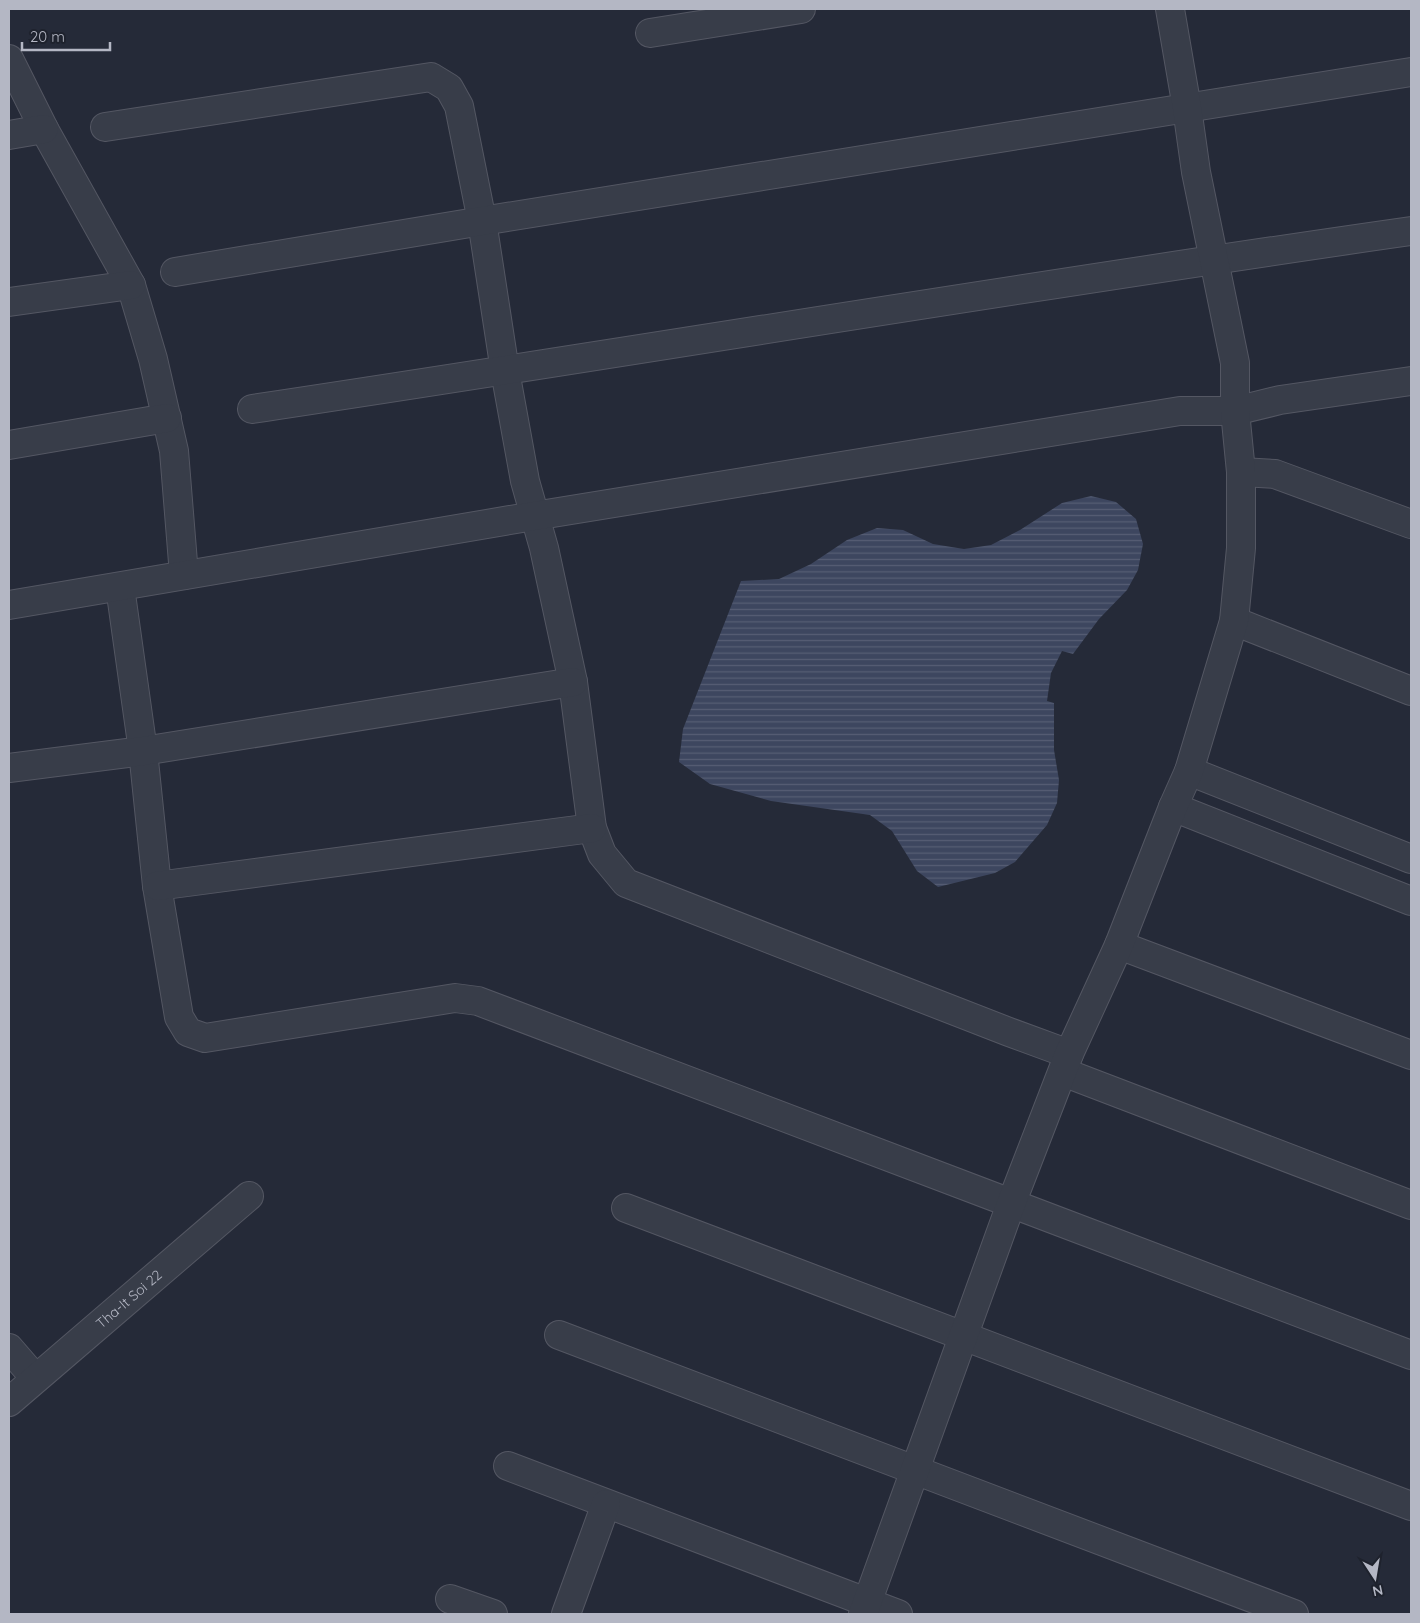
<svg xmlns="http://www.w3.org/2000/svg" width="1420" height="1623" font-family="Quicksand,sans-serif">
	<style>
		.water { fill: url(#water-rules) }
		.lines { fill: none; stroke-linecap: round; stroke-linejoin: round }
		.minor-casing { stroke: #545763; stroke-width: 30 }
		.minor { stroke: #383d49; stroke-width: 28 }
		.labels { text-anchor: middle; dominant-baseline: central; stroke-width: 5; stroke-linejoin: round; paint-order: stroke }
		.street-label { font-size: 14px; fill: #b4b7c4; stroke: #1e222d }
	</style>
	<defs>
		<pattern id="water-rules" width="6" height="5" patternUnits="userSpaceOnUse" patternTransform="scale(1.25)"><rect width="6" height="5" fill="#3d465f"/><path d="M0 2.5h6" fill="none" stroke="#575e74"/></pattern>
	</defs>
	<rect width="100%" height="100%" fill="#252a38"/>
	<path class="water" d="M 1091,496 L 1116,502 L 1136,519 L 1143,544 L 1138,570 L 1127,590 L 1099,619 L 1073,654 L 1062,651 L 1051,673 L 1047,701 L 1054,703 L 1054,750 L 1059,780 L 1057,803 L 1047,825 L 1015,862 L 995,873 L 938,887 L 917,871 L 892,831 L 870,815 L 771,801 L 710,784 L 679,762 L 683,729 L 741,581 L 779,579 L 811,564 L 847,540 L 877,528 L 903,530 L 933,544 L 964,549 L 991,545 L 1020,530 L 1062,503 Z"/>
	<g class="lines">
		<g class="minor-casing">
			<g id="minor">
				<path d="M 650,33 L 801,9"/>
				<path d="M 9,59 L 44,129 L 131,285 L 153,359 L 174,451 L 184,575"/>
				<path d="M 105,127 L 431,77 L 449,88 L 459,106 L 482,221 L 505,371 L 525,481 L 544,548 L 573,682 L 592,828 L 602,854 L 626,883 L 1009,1032 L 1069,1054"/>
				<path d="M 9,135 L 44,129"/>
				<path d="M 175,272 L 482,221 L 1411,72"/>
				<path d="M 9,302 L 131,285"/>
				<path d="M 252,409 C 639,351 1024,286 1411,231"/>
				<path d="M 9,445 L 167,418"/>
				<path d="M 1241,472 L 1275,474 L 1411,524"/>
				<path d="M 120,587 L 143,751 L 157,886 L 179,1017 L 188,1032 L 205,1038 L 455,998 L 478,1001 L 1411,1355"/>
				<path d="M 9,605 L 534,516 L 1180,411 L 1235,411 L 1280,400 L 1411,381"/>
				<path d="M 1234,621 L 1411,691"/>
				<path d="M 9,768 L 143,751 L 573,682"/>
				<path d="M 1189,771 L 1411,859"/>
				<path d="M 1173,807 L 1411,901"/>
				<path d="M 157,886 L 592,828"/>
				<path d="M 1119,945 L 1411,1055"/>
				<path d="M 1063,1072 L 1411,1205"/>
				<path d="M 626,1208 L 1411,1506"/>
				<path d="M 559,1335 L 1294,1614"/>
				<path d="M 9,1348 L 35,1378"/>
				<path id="s1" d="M 9,1402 L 249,1196"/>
				<path d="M 508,1466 L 898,1614"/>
				<path d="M 450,1599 L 493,1614"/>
				<path d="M 566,1614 L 606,1504"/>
				<path d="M 863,1614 L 1011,1204 L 1069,1054 L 1119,945 L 1173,807 L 1189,771 L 1234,621 L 1241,548 L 1241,472 L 1235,411 L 1235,363 L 1196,172 L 1187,108 L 1170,9"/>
			</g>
		</g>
		<use href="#minor" class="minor"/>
	</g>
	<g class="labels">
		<g class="street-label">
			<text stroke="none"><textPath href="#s1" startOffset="158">Tha-It Soi 22</textPath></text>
		</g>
	</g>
	<rect width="1420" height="1623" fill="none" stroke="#b4b7c4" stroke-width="20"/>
	<g transform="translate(1375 1578) rotate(168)" stroke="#1e222d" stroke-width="4" paint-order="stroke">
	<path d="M0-4L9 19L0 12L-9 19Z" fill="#b4b7c4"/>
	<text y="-8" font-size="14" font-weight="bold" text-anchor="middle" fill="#b4b7c4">N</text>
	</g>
	<path d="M22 42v8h88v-8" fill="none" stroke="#b4b7c4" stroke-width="2.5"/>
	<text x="30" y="42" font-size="15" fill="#b4b7c4" stroke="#1e222d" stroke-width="4" paint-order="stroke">20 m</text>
</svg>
